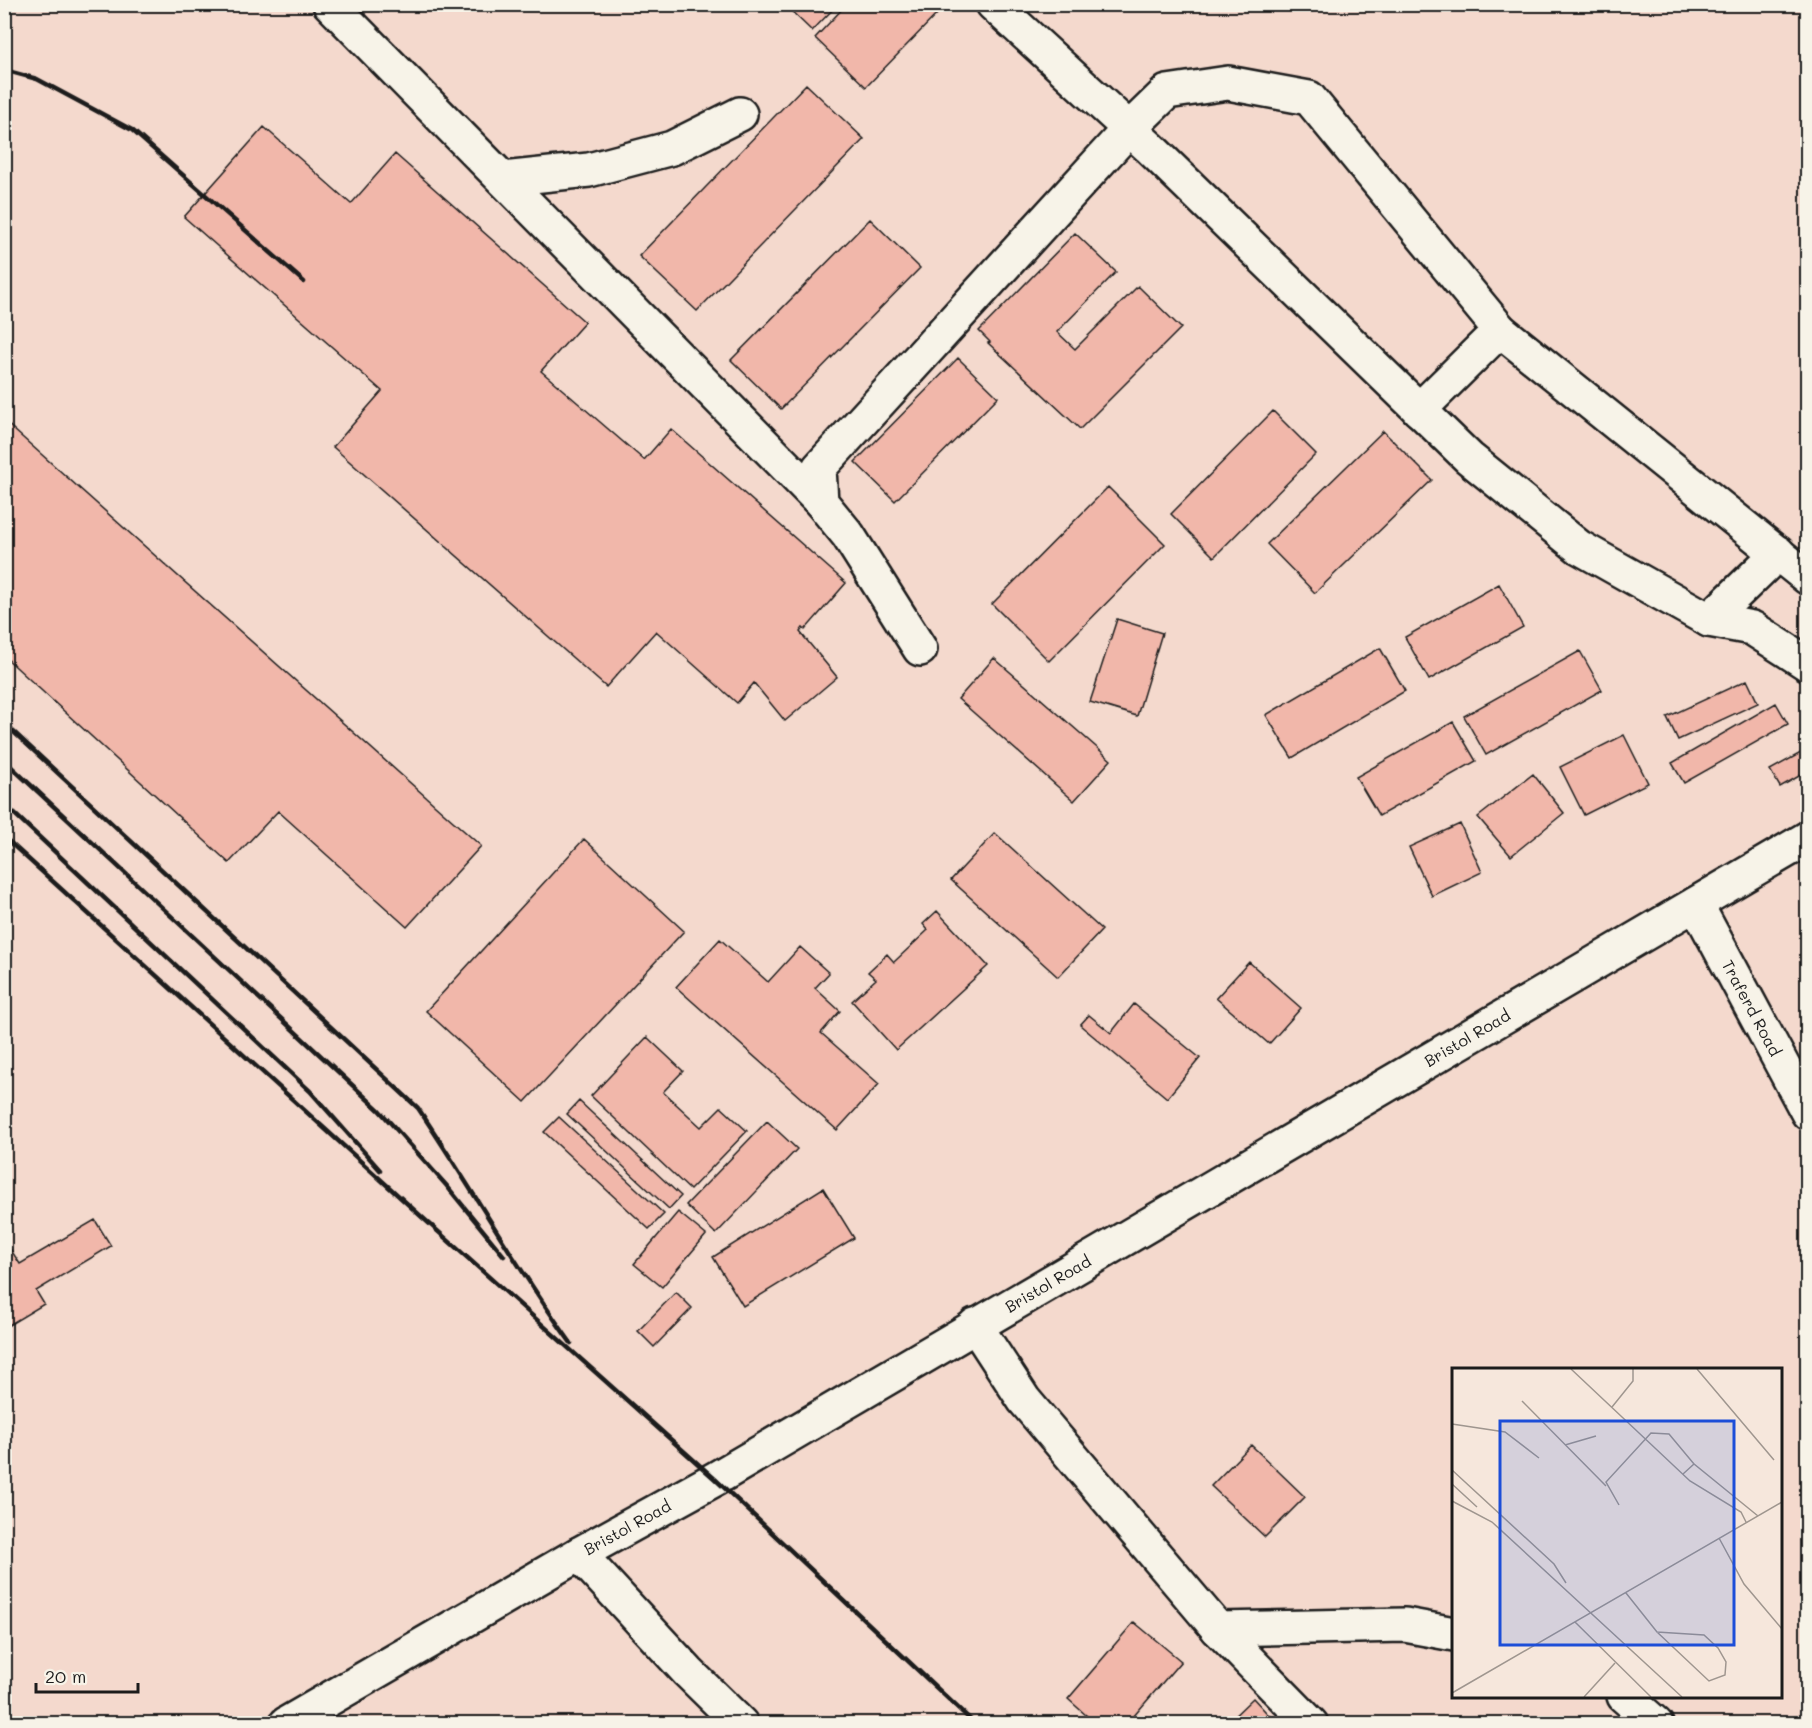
<svg xmlns="http://www.w3.org/2000/svg" width="1812" height="1728" font-family="Mali,sans-serif">
<style>
.built{fill:#f4d9cd;fill-rule:evenodd}
.building{fill:#f1b7aa;stroke:#1c1c1c;stroke-width:1.5}
.lines{fill:none;stroke-linecap:round;stroke-linejoin:round}
.minor-casing{stroke:#1c1c1c;stroke-width:38}
.minor{stroke:#f7f3e8;stroke-width:33}
.rail{stroke:#1c1c1c;stroke-width:4.5}
.labels{text-anchor:middle;stroke-width:5;stroke-linejoin:round;paint-order:stroke}
.street-label{font-size:16px;fill:#1c1c1c;stroke:#f7f3e8}
.inset-road{fill:none;stroke:#9f968f;stroke-width:1.5}
.view{fill:#1d4ed8;fill-opacity:0.15;stroke:#1d4ed8;stroke-width:3}
.inset-edge{fill:none;stroke:#1c1c1c;stroke-width:3}
</style>
<rect width="100%" height="100%" fill="#f6e7dc"/>
<filter id="ink" filterUnits="userSpaceOnUse"><feTurbulence type="fractalNoise" baseFrequency=".0167" numOctaves="2"/><feDisplacementMap in="SourceGraphic" scale="12" xChannelSelector="R" yChannelSelector="G"/><feConvolveMatrix kernelMatrix="1 2 1 2 8 2 1 2 1" color-interpolation-filters="sRGB"/></filter>
<g filter="url(#ink)">
<path class="built" d="M 5,5 L 1807,5 L 1807,1723 L 5,1724 ZM 1454,1370 L 1780,1370 L 1780,1696 L 1454,1696 Z"/>
<path class="building" d="M 784,4 L 838,4 L 812,31 Z
M 847,4 L 933,4 L 940,11 L 866,87 L 815,38 Z
M 806,84 L 864,139 L 697,311 L 639,256 Z
M 264,127 L 351,204 L 395,154 L 585,322 L 541,371 L 644,460 L 671,429 L 846,583 L 805,630 L 803,628 L 800,632 L 837,677 L 785,721 L 754,683 L 737,703 L 656,631 L 606,687 L 333,447 L 382,391 L 184,217 Z
M 870,219 L 920,268 L 781,409 L 731,360 Z
M 1075,233 L 1116,272 L 1057,332 L 1075,349 L 1138,286 L 1181,328 L 1080,429 L 988,343 L 990,342 L 979,331 Z
M 958,358 L 998,397 L 895,501 L 855,462 Z
M 1273,411 L 1316,454 L 1214,557 L 1171,514 Z
M 4,421 L 481,846 L 407,927 L 278,811 L 229,863 L 4,656 Z
M 1383,431 L 1432,480 L 1315,593 L 1267,544 Z
M 1108,487 L 1165,544 L 1049,661 L 992,604 Z
M 1499,584 L 1523,627 L 1429,680 L 1405,637 Z
M 1117,619 L 1162,633 L 1137,716 L 1090,702 Z
M 1380,648 L 1405,691 L 1292,758 L 1266,715 Z
M 1580,651 L 1602,690 L 1486,755 L 1464,716 Z
M 994,658 L 1111,760 L 1074,801 L 958,699 Z
M 1747,680 L 1758,703 L 1678,740 L 1667,717 Z
M 1776,703 L 1788,724 L 1684,783 L 1672,763 Z
M 1453,722 L 1476,761 L 1379,816 L 1356,777 Z
M 1624,735 L 1648,783 L 1584,815 L 1560,767 Z
M 1808,749 L 1808,771 L 1780,787 L 1770,770 Z
M 1533,774 L 1564,813 L 1511,856 L 1478,817 Z
M 1460,824 L 1482,872 L 1432,896 L 1409,847 Z
M 995,833 L 1102,930 L 1058,977 L 951,880 Z
M 584,839 L 684,931 L 525,1102 L 426,1011 Z
M 937,911 L 988,966 L 896,1050 L 852,1001 L 876,979 L 868,972 L 887,954 L 894,962 L 928,930 L 923,924 Z
M 720,939 L 768,982 L 800,947 L 829,973 L 815,988 L 840,1011 L 821,1033 L 879,1084 L 837,1130 L 676,987 Z
M 1249,962 L 1301,1008 L 1269,1044 L 1216,998 Z
M 1134,1004 L 1200,1058 L 1167,1098 L 1080,1025 L 1089,1015 L 1111,1033 Z
M 647,1037 L 683,1071 L 663,1092 L 701,1127 L 721,1107 L 747,1131 L 690,1190 L 591,1096 Z
M 579,1101 L 681,1196 L 669,1209 L 567,1114 Z
M 559,1117 L 664,1214 L 649,1229 L 544,1132 Z
M 767,1121 L 797,1149 L 716,1234 L 686,1205 Z
M 823,1188 L 854,1238 L 743,1306 L 713,1257 Z
M 678,1212 L 706,1235 L 662,1287 L 634,1264 Z
M 95,1220 L 111,1246 L 36,1291 L 44,1304 L 4,1328 L 4,1250 L 9,1247 L 20,1264 Z
M 676,1292 L 692,1308 L 654,1347 L 638,1331 Z
M 1251,1445 L 1305,1497 L 1265,1537 L 1211,1486 Z
M 1134,1622 L 1181,1661 L 1127,1724 L 1096,1724 L 1068,1699 Z
M 1253,1698 L 1277,1724 L 1226,1724 Z"/>
<g class="lines">
<g class="minor-casing">
<g id="minor">
<path d="M 330,4 L 821,502"/>
<path d="M 993,4 L 1149,147 L 1469,458 L 1579,547 L 1709,620 L 1752,628 L 1808,664"/>
<path d="M 503,179 L 589,170 L 672,148 L 740,114"/>
<path d="M 1419,410 L 1500,330 L 1808,578"/>
<path d="M 1709,620 L 1778,553"/>
<path d="M 920,649 L 848,535 L 821,502 L 819,468 L 1129,129 L 1167,92 L 1228,83 L 1309,98 L 1500,330"/>
<path id="s1" d="M 1696,904 L 1808,1113"/>
<path d="M 975,1325 L 1024,1400 L 1218,1629 L 1311,1724"/>
<path d="M 579,1554 L 688,1672 L 741,1724"/>
<path d="M 1218,1629 L 1405,1625 L 1454,1634"/>
<path d="M 1624,1696 L 1656,1724"/>
<path id="s2" d="M 286,1724 L 579,1554 L 715,1479 L 1808,838"/>
</g>
</g>
<use href="#minor" class="minor"/>
<path class="rail" d="M 4,70 L 37,79 L 132,130 L 304,282
M 4,723 L 418,1108 C 470,1185 516,1267 571,1343
M 4,760 L 379,1110 L 446,1185 L 504,1256
M 4,804 L 310,1091 L 380,1170
M 4,837 L 423,1218 L 715,1479 L 975,1724"/>
</g>
</g>
<g class="labels">
<g class="street-label">
<text dy="6" stroke="none"><textPath href="#s1" startOffset="118">Traferd Road</textPath></text>
<text dy="6" stroke="none"><textPath href="#s2" startOffset="1366">Bristol Road</textPath></text>
<text dy="6" stroke="none"><textPath href="#s2" startOffset="880">Bristol Road</textPath></text>
<text dy="6" stroke="none"><textPath href="#s2" startOffset="394">Bristol Road</textPath></text>
</g>
</g>
<g transform="translate(1452 1368)">
<rect width="330" height="330" fill="#f6e7dc"/>
<path class="inset-road" d="M 119,1 L 238,113 L 289,144 L 294,154M 245,1 L 322,92M 70,33 L 154,118M 160,39 L 181,13 L 181,1M 0,56 L 53,64 L 87,90M 113,77 L 144,68M 0,102 L 102,196 L 114,215M 231,106 L 242,96 L 306,148M 0,116 L 25,139M 0,133 L 40,154 L 230,329M 167,137 L 154,114 L 199,65 L 217,66 L 242,96M 267,170 L 292,216 L 330,261M 174,225 L 205,264 L 252,267 L 266,280 L 274,294 L 273,307 L 257,313 L 205,264M 123,254 L 199,329M 0,325 L 330,134M 132,329 L 163,295"/>
<path class="view" d="M 48,53 L 282,53 L 282,277 L 48,277 Z"/>
<rect width="330" height="330" class="inset-edge"/>
</g>
<rect width="1812" height="1728" fill="none" stroke="#f7f3e8" stroke-width="24"/>
<rect x="12" y="12" width="1788" height="1704" fill="none" stroke="#1c1c1c" stroke-width="2" filter="url(#ink)"/>
<path d="M36 1683v9h102v-9" fill="none" stroke="#1c1c1c" stroke-width="3"/>
<text x="45" y="1683" font-size="18" fill="#1c1c1c" stroke="#f7f3e8" stroke-width="4.5" paint-order="stroke">20 m</text>
</svg>
